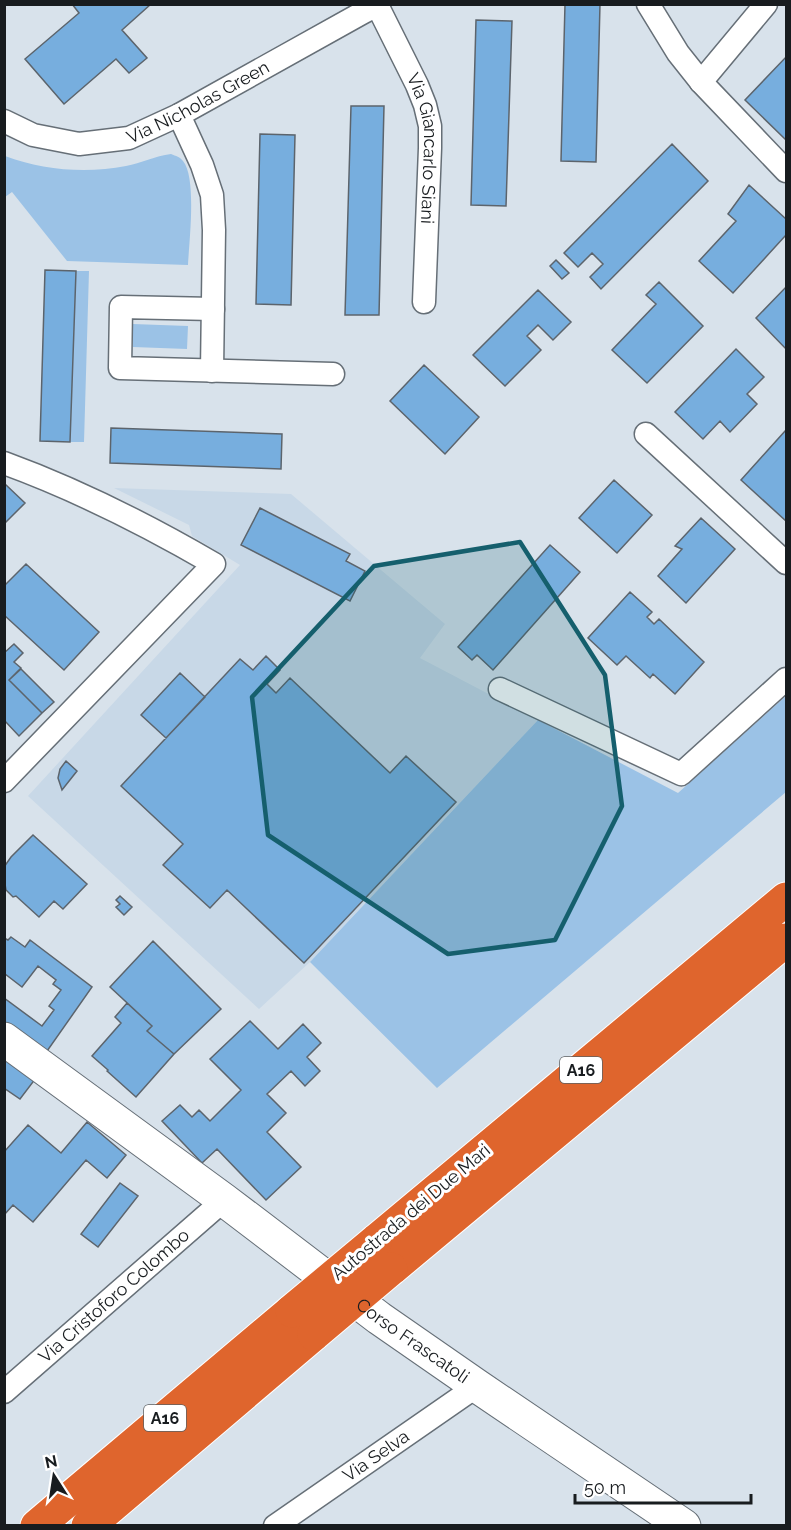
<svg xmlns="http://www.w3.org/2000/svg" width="791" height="1530" font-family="Raleway,sans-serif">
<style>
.built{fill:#c8d8e7}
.green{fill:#9bc2e6}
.building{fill:#77aede;stroke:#5c646c;stroke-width:1.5}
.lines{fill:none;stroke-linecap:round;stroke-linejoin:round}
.street-casing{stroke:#666f77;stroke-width:25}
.secondary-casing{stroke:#666f77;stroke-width:35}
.highway-casing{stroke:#fff;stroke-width:35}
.street{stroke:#fff;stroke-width:22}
.secondary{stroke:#fff;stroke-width:33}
.highway{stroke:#df652d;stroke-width:33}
.highway-bridge-casing{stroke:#fff;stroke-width:35;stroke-linecap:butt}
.highway-bridge{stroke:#df652d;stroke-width:33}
.marked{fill:#155f6d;fill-opacity:0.2;stroke:#155f6d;stroke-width:4.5;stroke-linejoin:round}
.labels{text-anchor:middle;stroke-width:6;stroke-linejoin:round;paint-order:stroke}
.shield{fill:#fff;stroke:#5d6062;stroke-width:1.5}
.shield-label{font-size:16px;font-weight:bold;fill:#181c1f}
.street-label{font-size:18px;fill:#181c1f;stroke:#fff}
</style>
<rect width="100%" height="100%" fill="#d8e2eb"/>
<path class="built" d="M 114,488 L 291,494 L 445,624 L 420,658 L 538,720 L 310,962 L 259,1009 L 28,796 L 240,565 L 192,536 L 189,525 Z"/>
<path class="green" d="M 171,154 C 176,156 180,157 183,161 C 197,178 189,242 188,265 L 67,261 L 12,192 L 5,197 L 5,156 C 42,170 86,174 126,166 C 141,163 155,156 171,154 Z
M 76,271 L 89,271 L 84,442 L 70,442 Z
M 133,324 L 188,326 L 187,349 L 133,347 Z
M 786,696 L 786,792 L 437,1088 L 310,962 L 538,720 L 678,793 Z"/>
<path class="building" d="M 72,4 L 151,4 L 122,30 L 147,58 L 129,73 L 116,59 L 64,104 L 25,59 L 79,13 Z
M 565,4 L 600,4 L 596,162 L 561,161 Z
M 476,20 L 512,21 L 506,206 L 471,205 Z
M 786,57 L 786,140 L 745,100 Z
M 351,106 L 384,106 L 379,315 L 345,315 Z
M 260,134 L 295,135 L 291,305 L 256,304 Z
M 672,144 L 708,181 L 601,289 L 590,277 L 603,264 L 592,253 L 578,267 L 564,253 Z
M 749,185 L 786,219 L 786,235 L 733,293 L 699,261 L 736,221 L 728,214 Z
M 556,260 L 569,273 L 562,279 L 550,266 Z
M 45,270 L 76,271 L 70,442 L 40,441 Z
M 659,282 L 703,326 L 647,383 L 612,350 L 656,304 L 646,295 Z
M 786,287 L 786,349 L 756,318 Z
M 538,290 L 571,322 L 553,340 L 538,325 L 527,336 L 541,350 L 505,386 L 473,355 Z
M 736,349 L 764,377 L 747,394 L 757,404 L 730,432 L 720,421 L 703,439 L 675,412 Z
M 424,365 L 479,417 L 445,454 L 390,401 Z
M 111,428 L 282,434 L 281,469 L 110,463 Z
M 786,430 L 786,521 L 741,480 Z
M 614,480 L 652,515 L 617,553 L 579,518 Z
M 5,484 L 25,503 L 4,524 L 4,484 Z
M 260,508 L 350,554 L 346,561 L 365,571 L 350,601 L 241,545 Z
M 701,518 L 735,549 L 686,603 L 658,576 L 682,549 L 675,546 Z
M 550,545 L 580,572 L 493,670 L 477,655 L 472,660 L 458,647 Z
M 26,564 L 99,632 L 64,670 L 4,615 L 4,586 Z
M 630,592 L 652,612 L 647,617 L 654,624 L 659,619 L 704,662 L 675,694 L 653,674 L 650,678 L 626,656 L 617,665 L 588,638 Z
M 14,644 L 23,653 L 14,662 L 21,668 L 9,680 L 42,713 L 19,736 L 4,720 L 4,653 Z
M 266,656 L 280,670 L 267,684 L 276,693 L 290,678 L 390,773 L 406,756 L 456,802 L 304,963 L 227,890 L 210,908 L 163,865 L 183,844 L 121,786 L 240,659 L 253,670 Z
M 21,669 L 54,702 L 42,713 L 9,680 Z
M 180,673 L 205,697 L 166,738 L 141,715 Z
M 66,761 L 77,771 L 62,790 L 58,778 L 60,769 Z
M 33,835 L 87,884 L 63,909 L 54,901 L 39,917 L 16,896 L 13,897 L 6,890 L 4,878 L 4,867 L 11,857 Z
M 120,896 L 132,907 L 124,915 L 116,907 L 120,904 L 116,900 Z
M 11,937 L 25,947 L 30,940 L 92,987 L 45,1054 L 4,1025 L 4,998 L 42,1026 L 54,1010 L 49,1006 L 61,990 L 53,984 L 56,980 L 38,966 L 22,987 L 5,974 L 4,975 L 4,938 L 8,940 Z
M 153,941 L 221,1009 L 174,1054 L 147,1031 L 152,1026 L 110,987 Z
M 127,1003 L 152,1026 L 147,1031 L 174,1054 L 136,1097 L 107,1071 L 108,1070 L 92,1056 L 121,1023 L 115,1017 Z
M 250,1021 L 278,1049 L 303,1024 L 321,1043 L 307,1057 L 320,1071 L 305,1086 L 291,1071 L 267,1094 L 286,1113 L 267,1132 L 301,1167 L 266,1200 L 217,1149 L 202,1163 L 162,1121 L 180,1105 L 192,1117 L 199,1110 L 210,1121 L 241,1090 L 210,1059 Z
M 4,1054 L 36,1078 L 20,1099 L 4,1088 Z
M 87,1122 L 126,1155 L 107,1178 L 86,1160 L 33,1222 L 13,1205 L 4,1215 L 4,1152 L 28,1125 L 61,1153 Z
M 120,1183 L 138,1196 L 98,1247 L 81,1234 Z"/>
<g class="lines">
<g class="street-casing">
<g id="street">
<path d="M 648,4 L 678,53 L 701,82 L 786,171"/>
<path id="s1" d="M 377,5 L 417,85 L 425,105 L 430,126 L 430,148 L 424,302"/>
<path d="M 701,82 L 766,4"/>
<path d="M 179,115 L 202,165 L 212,195 L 214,230 L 212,371"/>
<path id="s2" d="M 4,121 L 33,135 L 79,144 L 129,138 L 179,115 L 362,13 L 379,4"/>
<path d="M 213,309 L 121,307 L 120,368 L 333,374"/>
<path d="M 646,434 L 786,563"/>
<path d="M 4,463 C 78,490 147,525 214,564 L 4,781"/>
<path d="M 500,689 L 681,774 L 786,679"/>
<path id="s3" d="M 4,1392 L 224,1200"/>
<path id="s4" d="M 275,1526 L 477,1386"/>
</g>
</g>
<g class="secondary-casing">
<g id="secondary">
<path id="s5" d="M 4,1039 L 224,1200 L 379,1318 L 477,1386 L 684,1526"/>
</g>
</g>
<g class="highway-casing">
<path id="highway" d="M 376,1241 L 786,899
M 391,1269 L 786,940
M 37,1526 L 292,1311
M 88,1526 L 314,1334"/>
</g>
<use href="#street" class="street"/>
<use href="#secondary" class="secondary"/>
<use href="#highway" class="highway"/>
<g class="highway-bridge-casing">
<path id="highway-bridge" d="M 292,1311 L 376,1241
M 314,1334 L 391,1269"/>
</g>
<use href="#highway-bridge" class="highway-bridge"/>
</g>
<path class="marked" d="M 520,542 L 605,675 L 622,806 L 555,940 L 448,954 L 268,835 L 252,697 L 374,566 Z"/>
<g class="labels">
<g class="shield">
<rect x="560" y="1057" width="42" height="26" rx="4.5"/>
<rect x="144" y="1405" width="42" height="26" rx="4.5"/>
</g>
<g class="shield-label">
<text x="581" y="1076">A16</text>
<text x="165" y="1424">A16</text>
</g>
<g class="street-label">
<text dy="6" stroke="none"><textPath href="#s2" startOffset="207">Via Nicholas Green</textPath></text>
<text dy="6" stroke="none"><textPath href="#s1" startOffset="154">Via Giancarlo Siani</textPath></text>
<text transform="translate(411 1212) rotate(-40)" y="6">Autostrada dei Due Mari</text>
<text dy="6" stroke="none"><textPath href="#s3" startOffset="146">Via Cristoforo Colombo</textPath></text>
<text dy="6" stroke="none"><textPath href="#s5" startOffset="508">Corso Frascatoli</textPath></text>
<text dy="6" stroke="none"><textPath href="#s4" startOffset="123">Via Selva</textPath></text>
</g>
</g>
<rect width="791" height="1530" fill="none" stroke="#181c1f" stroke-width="12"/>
<g transform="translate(54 1476) rotate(348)" stroke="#ffffff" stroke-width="4.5" paint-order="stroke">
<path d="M0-4.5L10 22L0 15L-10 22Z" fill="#181c1f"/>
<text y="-9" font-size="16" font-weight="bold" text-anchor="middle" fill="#181c1f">N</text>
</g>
<path d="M575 1494v9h176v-9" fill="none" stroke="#181c1f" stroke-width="3"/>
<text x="584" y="1494" font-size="18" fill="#181c1f" stroke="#ffffff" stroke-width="4.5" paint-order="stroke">50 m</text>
</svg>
